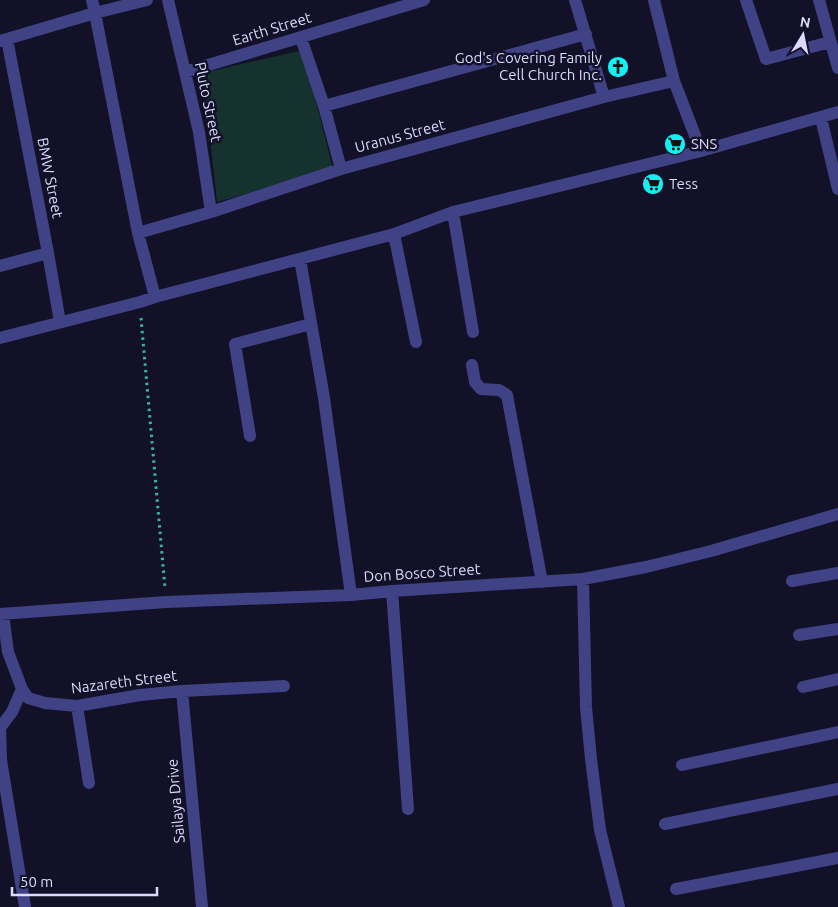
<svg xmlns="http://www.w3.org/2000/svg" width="838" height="907" font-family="Ubuntu,sans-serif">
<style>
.green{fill:#15322e}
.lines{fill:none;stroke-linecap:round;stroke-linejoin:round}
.path{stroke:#36b5a2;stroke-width:3;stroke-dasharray:2.5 4;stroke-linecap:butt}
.minor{stroke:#3f4385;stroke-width:12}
.labels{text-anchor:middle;stroke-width:5;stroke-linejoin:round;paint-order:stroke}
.street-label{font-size:15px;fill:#dbdafd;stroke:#131128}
.poi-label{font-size:15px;fill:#dbdafd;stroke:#131128;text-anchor:start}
</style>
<rect width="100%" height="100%" fill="#131128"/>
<path class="green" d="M 303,50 L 333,169 L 217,202 L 208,119 L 198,74 Z"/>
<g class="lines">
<path class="path" d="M 141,318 L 165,588"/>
<path class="minor" d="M 92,0 L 95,13 L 138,233 L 155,297
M 168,0 L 199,132 L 211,212
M 575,0 L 604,97
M 654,0 L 674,81 L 701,151
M 746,0 L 766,59 L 830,42
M 819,0 L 838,68
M 301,38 L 324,106 L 341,169
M 7,39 L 48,253 L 60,322
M 0,41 L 95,13 L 147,0
M 185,72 L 424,0
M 324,106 L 586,34
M 821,118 L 838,189
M 453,212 L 473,332
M 138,233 L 211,212 L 341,169 L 604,97 L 674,81
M 394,234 L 416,342
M 300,259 L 324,398 L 351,595
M 0,266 L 48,253
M 0,338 L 140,302 L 155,297 L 394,234 L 453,212 L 701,151 L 838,112
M 472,365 L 475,382 L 481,389 L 499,390 L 507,395 L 542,582
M 250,436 L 235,344 L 311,324
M 583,579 L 586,707 L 591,759 L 600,830 L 619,907
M 792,581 L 838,573
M 392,591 L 408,809
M 0,614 L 166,602 L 351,595 L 392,591 L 583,579 L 646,567 L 711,551 L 838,514
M 3,614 L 8,652 L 22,689 L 28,698 L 45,703 L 77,706 L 140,695 L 182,691 L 284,686
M 799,635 L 838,629
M 803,687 L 838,679
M 22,689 L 12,712 L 0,728 L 1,760 L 25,907
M 182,691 L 202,907
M 77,706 L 89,783
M 682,765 L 838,732
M 665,824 L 838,789
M 676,889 L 838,858"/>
</g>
<defs>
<g id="church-disc" transform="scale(1.125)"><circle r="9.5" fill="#10f1f3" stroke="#131128"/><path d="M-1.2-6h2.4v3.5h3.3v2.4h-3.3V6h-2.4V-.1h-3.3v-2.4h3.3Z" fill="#111"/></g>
<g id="supermarket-disc" transform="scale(1.125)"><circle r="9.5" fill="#10f1f3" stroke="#131128"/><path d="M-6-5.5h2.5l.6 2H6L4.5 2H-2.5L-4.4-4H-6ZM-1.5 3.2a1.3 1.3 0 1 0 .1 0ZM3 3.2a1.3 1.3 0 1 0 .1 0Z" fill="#111"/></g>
</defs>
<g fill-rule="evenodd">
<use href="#church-disc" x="618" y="67"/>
<use href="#supermarket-disc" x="675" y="144"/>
<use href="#supermarket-disc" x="653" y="184"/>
</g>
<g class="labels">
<g class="street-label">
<text transform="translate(272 29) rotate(-17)" y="5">Earth Street</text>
<text transform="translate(208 102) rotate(78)" y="5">Pluto Street</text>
<text transform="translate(400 136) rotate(-15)" y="5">Uranus Street</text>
<text transform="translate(50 178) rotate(79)" y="5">BMW Street</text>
<text transform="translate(422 573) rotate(-4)" y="5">Don Bosco Street</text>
<text transform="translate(124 682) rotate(-7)" y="5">Nazareth Street</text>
<text transform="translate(176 801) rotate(-95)" y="5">Sailaya Drive</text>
</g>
<g class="poi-label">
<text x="602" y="63" text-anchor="end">God's Covering Family<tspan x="602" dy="17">Cell Church Inc.</tspan></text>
<text x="691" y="149">SNS</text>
<text x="669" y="189">Tess</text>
</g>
</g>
<g transform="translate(803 35) rotate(10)" stroke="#131128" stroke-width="4" paint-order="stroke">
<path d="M0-4L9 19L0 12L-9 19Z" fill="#dbdafd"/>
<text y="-8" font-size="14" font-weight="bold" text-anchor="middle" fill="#dbdafd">N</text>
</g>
<path d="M12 887v8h145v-8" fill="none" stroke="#dbdafd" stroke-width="2.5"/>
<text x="20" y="887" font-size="15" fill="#dbdafd" stroke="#131128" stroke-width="4" paint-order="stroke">50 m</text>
</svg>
